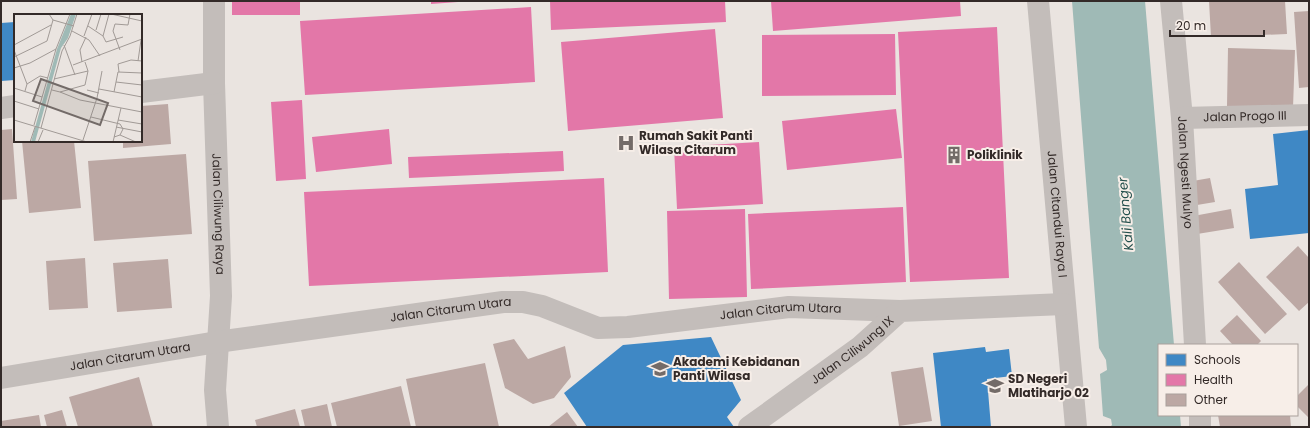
<svg xmlns="http://www.w3.org/2000/svg" width="1310" height="428" font-family="Poppins,sans-serif">
<style>
.water{fill:#9fbab6}
.schools{fill:#3f88c5}
.health{fill:#e377a8}
.building{fill:#bca8a4}
.lines{fill:none;stroke-linecap:round;stroke-linejoin:round}
.minor{stroke:#c3bdba;stroke-width:22}
.labels{text-anchor:middle;stroke-width:4;stroke-linejoin:round;paint-order:stroke}
.street-label{font-size:12px;fill:#332a28;stroke:#f7eee8}
.poi-label{font-size:12px;font-weight:bold;fill:#332a28;stroke:#f7eee8;text-anchor:start}
.water-label{font-size:13px;font-style:italic;fill:#234f4c;stroke:#f7eee8}
.inset-road{fill:none;stroke:#a19a96;stroke-width:1}
.view{fill:#736b68;fill-opacity:0.15;stroke:#736b68;stroke-width:2}
.inset-edge{fill:none;stroke:#332a28;stroke-width:2}
</style>
<rect width="100%" height="100%" fill="#eae4e0"/>
<path class="water" d="M 1072,1 L 1145,1 L 1174,345 L 1159,345 L 1159,415 L 1180,415 L 1181,427 L 1110,427 L 1112,425 L 1111,419 L 1103,416 L 1100,374 L 1107,370 L 1106,360 L 1099,348 Z"/>
<path class="schools" d="M 15,22 L 15,80 L 1,81 L 1,23 Z
M 1309,130 L 1309,233 L 1250,239 L 1245,189 L 1278,185 L 1273,134 Z
M 711,337 L 741,400 L 727,417 L 734,427 L 587,427 L 564,393 L 623,345 Z
M 985,347 L 986,352 L 1009,349 L 1012,376 L 987,379 L 991,427 L 941,427 L 933,353 Z"/>
<path class="health" d="M 232,1 L 300,1 L 300,15 L 232,15 Z
M 431,1 L 458,1 L 458,2 L 431,4 Z
M 550,1 L 725,1 L 726,22 L 551,30 Z
M 771,1 L 960,1 L 961,16 L 773,31 Z
M 531,7 L 535,82 L 305,95 L 300,21 Z
M 997,27 L 1009,278 L 910,282 L 898,32 Z
M 715,29 L 723,118 L 568,131 L 561,42 Z
M 895,34 L 896,95 L 762,96 L 762,35 Z
M 302,100 L 306,179 L 276,181 L 271,102 Z
M 896,109 L 902,158 L 787,170 L 782,121 Z
M 389,129 L 392,164 L 316,172 L 312,137 Z
M 759,142 L 763,204 L 677,209 L 674,147 Z
M 563,151 L 564,171 L 409,178 L 408,157 Z
M 604,178 L 608,272 L 309,286 L 304,192 Z
M 903,207 L 906,282 L 751,289 L 748,214 Z
M 745,209 L 747,297 L 669,299 L 667,211 Z"/>
<path class="building" d="M 1209,1 L 1285,1 L 1287,34 L 1211,37 Z
M 1309,11 L 1309,87 L 1299,88 L 1294,12 Z
M 1228,48 L 1295,50 L 1293,108 L 1227,106 Z
M 168,104 L 171,144 L 123,148 L 123,141 L 141,141 L 141,106 Z
M 12,129 L 17,199 L 1,200 L 1,130 Z
M 22,141 L 74,141 L 81,208 L 29,213 Z
M 186,154 L 192,234 L 94,241 L 88,161 Z
M 1210,178 L 1215,202 L 1191,206 L 1187,182 Z
M 1231,209 L 1234,228 L 1191,235 L 1188,217 Z
M 1298,246 L 1309,258 L 1309,302 L 1299,311 L 1266,277 Z
M 85,258 L 88,308 L 49,310 L 46,261 Z
M 168,259 L 172,308 L 117,312 L 113,263 Z
M 1239,262 L 1287,314 L 1265,334 L 1218,282 Z
M 1237,315 L 1261,341 L 1257,345 L 1233,345 L 1220,331 Z
M 514,339 L 528,359 L 565,346 L 571,377 L 554,398 L 533,404 L 505,388 L 493,344 Z
M 485,363 L 499,427 L 416,427 L 406,379 Z
M 923,367 L 932,421 L 899,426 L 891,372 Z
M 139,377 L 153,427 L 78,427 L 69,397 Z
M 1309,384 L 1309,418 L 1297,406 L 1297,396 Z
M 401,386 L 411,427 L 337,427 L 331,403 Z
M 327,404 L 332,427 L 305,427 L 301,410 Z
M 295,409 L 300,427 L 257,427 L 255,420 Z
M 62,410 L 67,427 L 47,427 L 44,415 Z
M 567,412 L 578,427 L 548,427 Z
M 39,415 L 41,427 L 1,427 L 1,421 Z
M 1218,415 L 1290,415 L 1291,427 L 1220,427 Z"/>
<g class="lines">
<g class="minor">
<path id="s1" d="M 214,1 L 214,83 L 221,296 L 215,390 L 218,427"/>
<path id="s2" d="M 1038,1 L 1076,427"/>
<path id="s3" d="M 1171,1 L 1182,118 L 1195,345"/>
<path d="M 141,92 L 214,83"/>
<path d="M 1,108 L 15,106"/>
<path id="s4" d="M 1182,118 L 1309,115"/>
<path id="s5" d="M 1,378 L 217,342 L 503,302 L 523,302 L 542,306 L 598,328 L 628,327 L 789,307 L 900,311"/>
<path d="M 1200,415 L 1200,427"/>
<path id="s6" d="M 749,427 L 860,347 L 900,311 L 1064,304"/>
</g>
</g>
<defs>
<g id="hospital-bare" transform="scale(1.38)"><path d="M-5-5h3v3.5h4V-5h3V5h-3V1.5h-4V5h-3Z" fill="#736b68" stroke="#f7eee8" stroke-width="2.5" paint-order="stroke"/></g>
<g id="building-bare" transform="scale(1.38)"><path d="M-4-6H4V6H1V3H-1V6H-4ZM-2.5-4.3h1.7v1.8h-1.7ZM.8-4.3h1.7v1.8H.8ZM-2.5-1h1.7V.8h-1.7ZM.8-1h1.7V.8H.8Z" fill="#736b68" stroke="#f7eee8" stroke-width="2.5" paint-order="stroke"/></g>
<g id="university-bare" transform="scale(1.38)"><path d="M0-5L7-2L0 1L-7-2ZM-4 1L0 2.5L4 1V4Q0 6-4 4Z" fill="#736b68" stroke="#f7eee8" stroke-width="2.5" paint-order="stroke"/></g>
<g id="school-bare" transform="scale(1.38)"><path d="M0-5L7-2L0 1L-7-2ZM-4 1L0 2.5L4 1V4Q0 6-4 4Z" fill="#736b68" stroke="#f7eee8" stroke-width="2.5" paint-order="stroke"/></g>
</defs>
<g fill-rule="evenodd">
<use href="#hospital-bare" x="626" y="143"/>
<use href="#building-bare" x="954" y="155"/>
<use href="#university-bare" x="660" y="369"/>
<use href="#school-bare" x="995" y="386"/>
</g>
<g class="labels">
<g class="street-label">
<text dy="4" stroke="none"><textPath href="#s4" startOffset="63">Jalan Progo III</textPath></text>
<text dy="4" stroke="none"><textPath href="#s3" startOffset="172">Jalan Ngesti Mulyo</textPath></text>
<text dy="4" stroke="none"><textPath href="#s1" startOffset="213">Jalan Ciliwung Raya</textPath></text>
<text dy="4" stroke="none"><textPath href="#s2" startOffset="214">Jalan Citandui Raya I</textPath></text>
<text dy="4" stroke="none"><textPath href="#s5" startOffset="455">Jalan Citarum Utara</textPath></text>
<text dy="4" stroke="none"><textPath href="#s5" startOffset="791">Jalan Citarum Utara</textPath></text>
<text dy="4" stroke="none"><textPath href="#s6" startOffset="129">Jalan Ciliwung IX</textPath></text>
<text dy="4" stroke="none"><textPath href="#s5" startOffset="131">Jalan Citarum Utara</textPath></text>
</g>
<g class="poi-label">
<text x="639" y="140">Rumah Sakit Panti<tspan x="639" dy="14">Wilasa Citarum</tspan></text>
<text x="967" y="159">Poliklinik</text>
<text x="673" y="366">Akademi Kebidanan<tspan x="673" dy="14">Panti Wilasa</tspan></text>
<text x="1008" y="383">SD Negeri<tspan x="1008" dy="14">Mlatiharjo 02</tspan></text>
</g>
<g class="water-label">
<text transform="translate(1125 214) rotate(-95)" y="5">Kali Banger</text>
</g>
</g>
<g transform="translate(14 14)">
<rect width="128" height="128" fill="#eae4e0"/>
<path d="M 57,0 L 62,0 L 54,24 L 47,34 L 21,128 L 17,128 L 43,35 Z" fill="#9fbab6"/>
<path class="inset-road" d="M 35,0 L 39,6 L 60,12M 97,0 L 128,7M 74,12 L 89,22 L 92,28 L 109,23M 82,16 L 87,0M 58,17 L 75,26 L 86,42M 70,22 L 78,0M 89,22 L 95,0M 0,31 L 37,11M 50,31 L 61,61M 0,36 L 13,70 L 11,77M 106,36 L 99,17 L 101,10 L 114,11 L 116,0M 0,43 L 33,27 L 39,6M 124,47 L 127,26M 68,48 L 66,36 L 72,23M 59,51 L 128,25M 0,54 L 16,49 L 42,35M 105,58 L 104,50 L 117,46 L 128,47M 40,65 L 74,57M 102,68 L 128,71M 13,70 L 26,62 L 34,64M 0,74 L 28,83M 85,75 L 128,83M 38,76 L 46,78 L 71,71 L 74,57 L 71,48M 73,76 L 85,79M 46,78 L 66,86 L 128,98M 100,78 L 104,58 L 128,59M 0,87 L 25,95M 77,103 L 106,110 L 109,115 L 106,121M 0,106 L 73,128M 104,106 L 128,110M 20,111 L 42,35 L 56,0M 102,113 L 128,118M 27,114 L 48,37 L 56,22 L 63,0M 100,123 L 106,121 L 122,128M 69,126 L 83,84 L 88,57M 16,128 L 21,113M 24,128 L 29,116M 99,128 L 107,94"/>
<path class="view" d="M 27,65 L 94,89 L 86,111 L 19,87 Z"/>
<rect width="128" height="128" class="inset-edge"/>
</g>
<rect width="1310" height="428" fill="none" stroke="#332a28" stroke-width="4"/>
<rect x="1158" y="344" width="140" height="72" fill="#f7eee8" stroke="#a9a09b"/>
<rect x="1166" y="354" width="20" height="12" fill="#3f88c5" stroke="#a9a09b"/>
<text x="1194" y="364" font-size="12" fill="#332a28">Schools</text>
<rect x="1166" y="374" width="20" height="12" fill="#e377a8" stroke="#a9a09b"/>
<text x="1194" y="384" font-size="12" fill="#332a28">Health</text>
<rect x="1166" y="394" width="20" height="12" fill="#bca8a4" stroke="#a9a09b"/>
<text x="1194" y="404" font-size="12" fill="#332a28">Other</text>
<path d="M1170 30v6h94v-6" fill="none" stroke="#332a28" stroke-width="2"/>
<text x="1176" y="30" font-size="12" fill="#332a28" stroke="#f7eee8" stroke-width="3" paint-order="stroke">20 m</text>
</svg>
